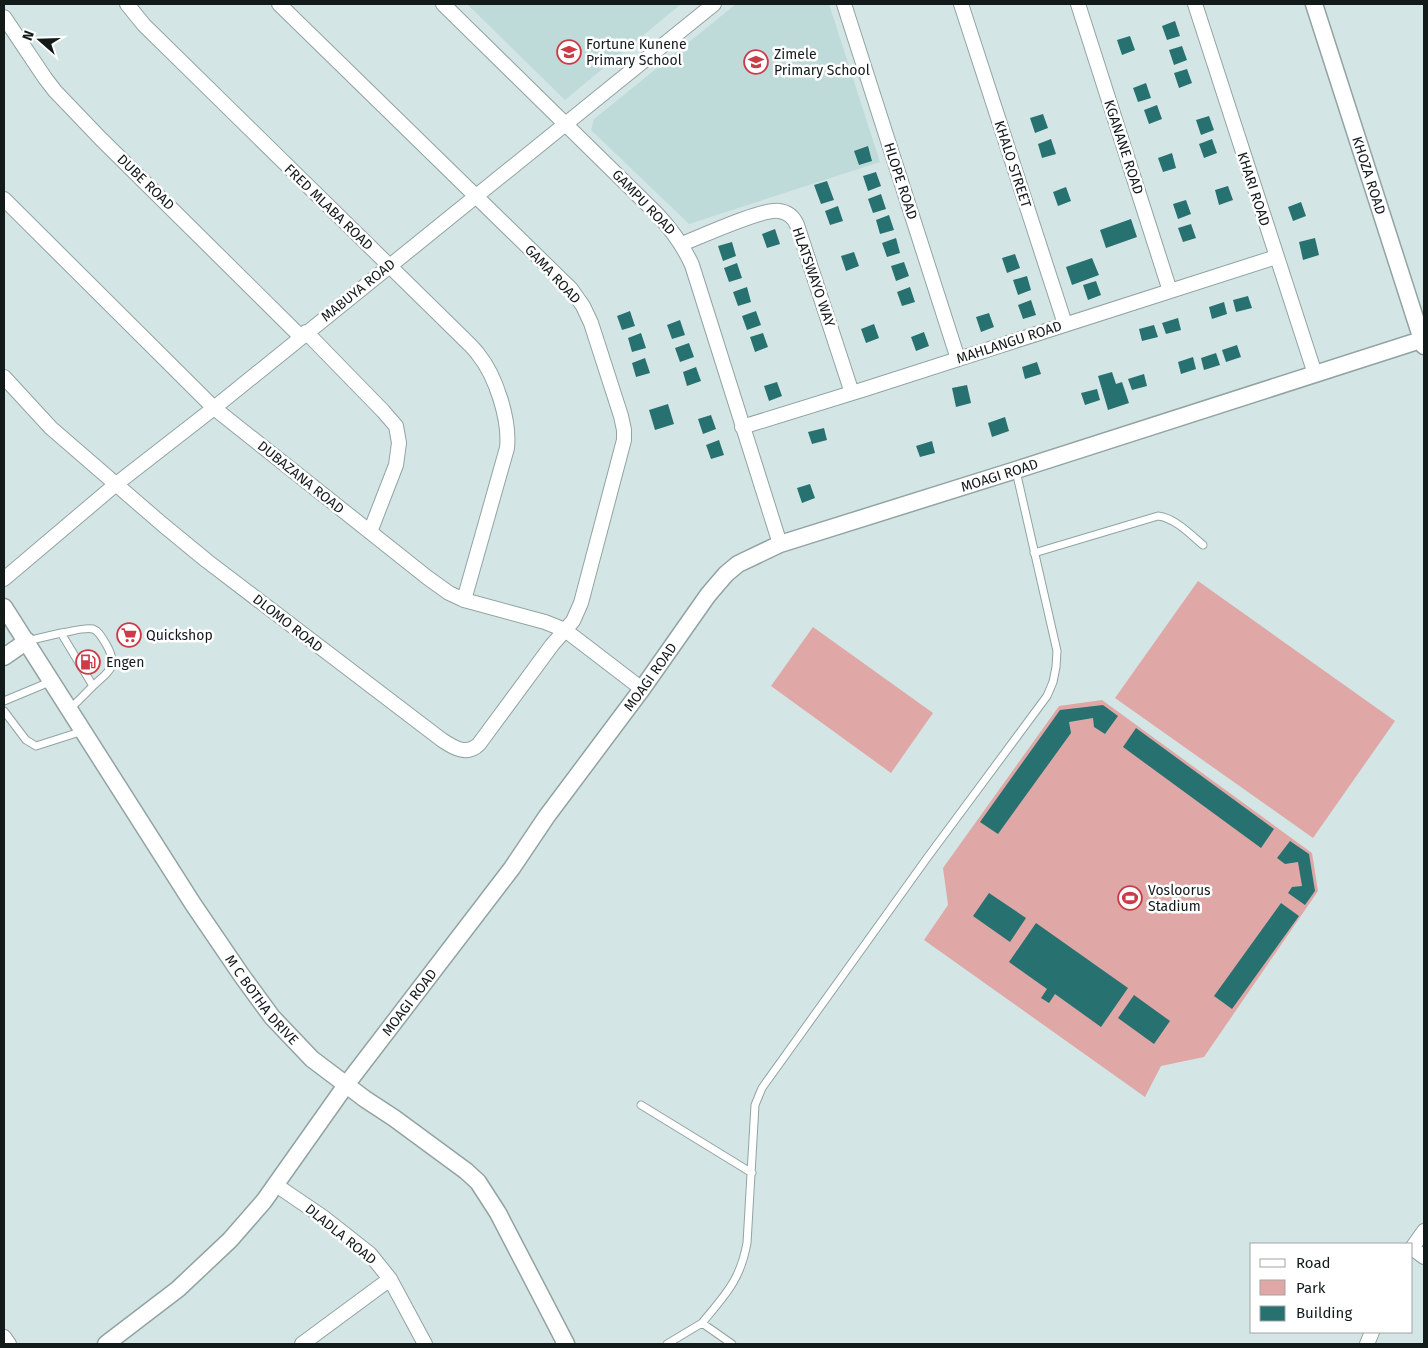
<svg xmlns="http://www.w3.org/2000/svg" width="1428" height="1348" font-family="'Fira Sans',sans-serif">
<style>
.built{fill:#bedbda}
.green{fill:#dfa8a6}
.building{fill:#287171}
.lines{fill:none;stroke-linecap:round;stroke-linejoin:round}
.service-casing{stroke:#91a3a2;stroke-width:9}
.minor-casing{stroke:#91a3a2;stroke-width:16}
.tertiary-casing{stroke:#91a3a2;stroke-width:19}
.service{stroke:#fff;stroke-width:7}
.minor{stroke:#fff;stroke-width:14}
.tertiary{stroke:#fff;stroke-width:16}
.labels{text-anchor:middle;stroke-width:5;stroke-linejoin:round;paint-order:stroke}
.poi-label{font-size:14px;fill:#131a1a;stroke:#fff;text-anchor:start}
.street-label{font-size:14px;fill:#131a1a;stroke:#fff}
</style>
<rect width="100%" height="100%" fill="#d3e6e5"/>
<path class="built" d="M 467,4 L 681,4 L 565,100 Z
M 736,4 L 829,4 L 880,162 L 689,224 L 591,130 L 594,119 Z"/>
<path class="green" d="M 1198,581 L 1395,721 L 1313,838 L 1115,698 Z
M 813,627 L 933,713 L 891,773 L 771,686 Z
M 1102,700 L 1312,853 L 1318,891 L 1204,1057 L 1161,1066 L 1145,1097 L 924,940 L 948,905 L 943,868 L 1059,706 Z"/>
<path class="building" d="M 1175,21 L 1180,36 L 1167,40 L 1162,26 Z
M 1130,36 L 1135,50 L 1122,55 L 1117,40 Z
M 1182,46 L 1187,60 L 1174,65 L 1169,50 Z
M 1187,69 L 1192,83 L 1179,88 L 1174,73 Z
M 1146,83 L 1151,98 L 1138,102 L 1133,88 Z
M 1157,105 L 1162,119 L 1149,124 L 1144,110 Z
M 1043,114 L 1048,128 L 1035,133 L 1030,118 Z
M 1209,116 L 1214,130 L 1201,135 L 1196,120 Z
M 1051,139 L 1056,154 L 1042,158 L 1038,144 Z
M 1212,139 L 1217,153 L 1204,158 L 1199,144 Z
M 868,146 L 872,161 L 859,165 L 854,151 Z
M 1172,153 L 1176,168 L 1163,172 L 1158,158 Z
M 876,172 L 881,186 L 868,191 L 863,176 Z
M 827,181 L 834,200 L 821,204 L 814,185 Z
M 1228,186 L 1233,200 L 1219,205 L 1215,190 Z
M 1066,187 L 1071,201 L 1058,206 L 1053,192 Z
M 881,194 L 886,209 L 873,213 L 868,199 Z
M 1186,200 L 1191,214 L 1178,219 L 1173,204 Z
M 1301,202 L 1306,216 L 1293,221 L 1288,207 Z
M 838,206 L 843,221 L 830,225 L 825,211 Z
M 889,215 L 894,230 L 880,234 L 876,220 Z
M 1131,219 L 1137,237 L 1106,248 L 1100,230 Z
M 1191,224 L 1196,238 L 1183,242 L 1178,228 Z
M 775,229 L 780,244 L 767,248 L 762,234 Z
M 896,238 L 900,253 L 887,257 L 882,243 Z
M 1315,238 L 1319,255 L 1303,260 L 1299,242 Z
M 732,242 L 736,256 L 723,261 L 718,246 Z
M 854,252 L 859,266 L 846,271 L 841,256 Z
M 1015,254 L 1020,268 L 1007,273 L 1002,258 Z
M 1092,258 L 1099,275 L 1072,285 L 1066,267 Z
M 904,262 L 909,276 L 896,281 L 891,266 Z
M 737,263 L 742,278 L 729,282 L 724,268 Z
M 1027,276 L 1031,290 L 1018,295 L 1013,280 Z
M 1096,281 L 1101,295 L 1088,300 L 1083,285 Z
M 747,287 L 751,302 L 738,306 L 733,292 Z
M 910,287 L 915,302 L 902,306 L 897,292 Z
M 1248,296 L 1252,308 L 1236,312 L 1233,300 Z
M 1031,300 L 1036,315 L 1023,319 L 1018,305 Z
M 1224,302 L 1227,314 L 1212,319 L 1209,307 Z
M 630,311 L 635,326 L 622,330 L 617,316 Z
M 756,311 L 761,325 L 747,330 L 742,316 Z
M 989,313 L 994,327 L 981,332 L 976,317 Z
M 1178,318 L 1181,330 L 1166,334 L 1162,323 Z
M 680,320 L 685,335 L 672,339 L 667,325 Z
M 874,324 L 879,338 L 866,343 L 861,329 Z
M 1154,325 L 1158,337 L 1142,341 L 1139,329 Z
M 924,332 L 929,346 L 916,351 L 911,337 Z
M 641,333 L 646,348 L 632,352 L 628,338 Z
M 763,333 L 768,347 L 755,352 L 750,337 Z
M 689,343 L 694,357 L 680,362 L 675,348 Z
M 1237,345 L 1241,357 L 1226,362 L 1222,350 Z
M 1216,353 L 1220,365 L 1204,370 L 1201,358 Z
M 1193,357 L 1196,369 L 1181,374 L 1178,362 Z
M 645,358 L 650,373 L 636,377 L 632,363 Z
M 1037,362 L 1041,374 L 1025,379 L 1022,367 Z
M 696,367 L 701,381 L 687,386 L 683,372 Z
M 1112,372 L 1116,384 L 1122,382 L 1129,403 L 1108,410 L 1098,376 Z
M 1144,374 L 1147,386 L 1132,390 L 1128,379 Z
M 777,382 L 782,396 L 769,401 L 764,386 Z
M 967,385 L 971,403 L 956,407 L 952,388 Z
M 1097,389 L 1100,400 L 1085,405 L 1081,393 Z
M 668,404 L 674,424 L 655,430 L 649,410 Z
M 711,415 L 716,429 L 703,434 L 698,419 Z
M 1005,417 L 1009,431 L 992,437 L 988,423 Z
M 824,428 L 827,440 L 812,444 L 808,432 Z
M 719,440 L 724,455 L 711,459 L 706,445 Z
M 932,441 L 935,453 L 920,457 L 916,446 Z
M 810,484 L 815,498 L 802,503 L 797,488 Z
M 1103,705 L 1118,716 L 1105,734 L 1094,727 L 1093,718 L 1069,722 L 1071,733 L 998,834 L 980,822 L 1060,710 Z
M 1136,728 L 1274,829 L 1261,848 L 1123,747 Z
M 1290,841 L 1309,854 L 1315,891 L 1305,905 L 1288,893 L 1292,887 L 1302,886 L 1298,862 L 1285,864 L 1277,858 Z
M 989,893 L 1026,918 L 1010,942 L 973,916 Z
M 1281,903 L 1299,916 L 1232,1009 L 1214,996 Z
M 1036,923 L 1128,988 L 1101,1027 L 1055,994 L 1049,1003 L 1041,998 L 1047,989 L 1009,962 Z
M 1134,995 L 1170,1021 L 1154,1044 L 1118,1018 Z"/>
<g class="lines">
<g class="service-casing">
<path id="service" d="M 1034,553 L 1158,516 C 1175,518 1190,534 1203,545
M 61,633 C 70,632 84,627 93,629 C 99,631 102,638 106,644 C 119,667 110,670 93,686
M 27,641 L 61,633 L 93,686 L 70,709
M 4,701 L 52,681
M 4,711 L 26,740 L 36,746 L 83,731
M 641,1105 L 752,1173
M 702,1323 C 725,1295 740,1281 747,1243 L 755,1105 L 762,1088 L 927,858 L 1047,696 L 1053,682 L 1056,667 L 1057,651 L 1016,471
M 667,1344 L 702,1323 L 732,1344"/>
</g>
<g class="minor-casing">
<path id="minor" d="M 127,4 L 144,25 L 462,337 C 468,343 474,348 478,354 C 496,376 510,420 507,448 L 464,600
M 443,4 L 657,214 C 672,230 683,245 692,265 L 780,544
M 844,4 L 958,359
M 961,4 L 1065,324
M 1078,4 L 1170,291
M 1195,4 L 1315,374
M 4,17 L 45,78 L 55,91 L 100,138 L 301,337
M 4,199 L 214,408 L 428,578 L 449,593 L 464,600 L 545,622 L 565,630 L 642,689
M 682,244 C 700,237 763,208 779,211 C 788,212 794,218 797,225 L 852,393
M 306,332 L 383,411 L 396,426 L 399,443 L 396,465 L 370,532
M 4,377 L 51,428 L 162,524 L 207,561 L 442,740 C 454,748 467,756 479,744 L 552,645 L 573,621 L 581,603 L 624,440 L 624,430 L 621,416 L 591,323 L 583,306 L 571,289 L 279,4
M 742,427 L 865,389 L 1276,257
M 4,579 L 115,485 L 214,408 L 714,4
M 276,1185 L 323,1217 L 370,1254 L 390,1279 L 425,1344
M 1412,1248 L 1424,1231
M 1412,1248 L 1424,1257
M 4,1337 L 9,1344
M 302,1344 L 390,1279
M 1367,1344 L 1372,1332"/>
</g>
<g class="tertiary-casing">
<g id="tertiary">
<path id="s1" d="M 1314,4 L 1424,346"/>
<path id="s2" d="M 4,607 L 193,904 L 242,976 L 272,1017 L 312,1059 L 365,1099 L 394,1118 L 466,1171 L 478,1182 L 498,1213 L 566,1344"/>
<path d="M 4,657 L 27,641"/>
<path id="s3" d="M 106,1344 L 178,1289 L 230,1240 L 264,1201 L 346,1085 L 512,868 L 547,816 L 642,689 L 708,595 L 726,574 L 738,564 L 780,544 L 1016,470 L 1424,339"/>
</g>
</g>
<use href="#service" class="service"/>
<use href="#minor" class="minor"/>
<use href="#tertiary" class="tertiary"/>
</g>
<defs>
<g id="school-ring" transform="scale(1.25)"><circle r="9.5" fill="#fff" stroke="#cb3b48" stroke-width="1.5"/><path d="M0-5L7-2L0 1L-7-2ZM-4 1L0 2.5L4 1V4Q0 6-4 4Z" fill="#cb3b48"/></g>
<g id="supermarket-ring" transform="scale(1.25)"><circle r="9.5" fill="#fff" stroke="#cb3b48" stroke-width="1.5"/><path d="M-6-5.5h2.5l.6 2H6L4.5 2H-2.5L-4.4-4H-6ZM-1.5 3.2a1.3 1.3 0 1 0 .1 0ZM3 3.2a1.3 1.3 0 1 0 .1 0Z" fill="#cb3b48"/></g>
<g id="fuel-ring" transform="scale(1.25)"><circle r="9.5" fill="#fff" stroke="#cb3b48" stroke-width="1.5"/><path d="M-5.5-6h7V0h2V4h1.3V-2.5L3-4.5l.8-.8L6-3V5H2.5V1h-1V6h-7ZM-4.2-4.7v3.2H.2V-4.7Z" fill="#cb3b48"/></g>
<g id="stadium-ring" transform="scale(1.25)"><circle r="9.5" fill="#fff" stroke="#cb3b48" stroke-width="1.5"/><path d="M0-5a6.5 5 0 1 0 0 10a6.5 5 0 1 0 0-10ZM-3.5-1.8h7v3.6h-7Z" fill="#cb3b48"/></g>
</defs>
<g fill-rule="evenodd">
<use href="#school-ring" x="569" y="52"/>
<use href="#school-ring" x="756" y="62"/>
<use href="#supermarket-ring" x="129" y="635"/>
<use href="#fuel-ring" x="88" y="662"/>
<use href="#stadium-ring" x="1130" y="898"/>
</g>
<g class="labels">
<g class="poi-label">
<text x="586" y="49">Fortune Kunene<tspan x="586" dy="16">Primary School</tspan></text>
<text x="774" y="59">Zimele<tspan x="774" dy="16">Primary School</tspan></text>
<text x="146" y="640">Quickshop</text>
<text x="106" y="667">Engen</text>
<text x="1148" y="895">Vosloorus<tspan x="1148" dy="16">Stadium</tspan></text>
</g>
<g class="street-label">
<text transform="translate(1124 147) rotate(72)" y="5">KGANANE ROAD</text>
<text transform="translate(1013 164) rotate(72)" y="5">KHALO STREET</text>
<text dy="5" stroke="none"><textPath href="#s1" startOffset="180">KHOZA ROAD</textPath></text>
<text transform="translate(901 181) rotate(72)" y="5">HLOPE ROAD</text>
<text transform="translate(146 182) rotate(44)" y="5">DUBE ROAD</text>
<text transform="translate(1254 189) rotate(72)" y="5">KHARI ROAD</text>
<text transform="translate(644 202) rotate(46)" y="5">GAMPU ROAD</text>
<text transform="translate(329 207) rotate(44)" y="5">FRED MLABA ROAD</text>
<text transform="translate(553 274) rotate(47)" y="5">GAMA ROAD</text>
<text transform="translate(814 277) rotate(71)" y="5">HLATSWAYO WAY</text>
<text transform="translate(358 290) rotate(-39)" y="5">MABUYA ROAD</text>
<text transform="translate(1009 342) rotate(-18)" y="5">MAHLANGU ROAD</text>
<text dy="5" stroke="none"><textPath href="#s3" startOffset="1285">MOAGI ROAD</textPath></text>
<text transform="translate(301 477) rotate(39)" y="5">DUBAZANA ROAD</text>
<text transform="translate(288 623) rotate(38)" y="5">DLOMO ROAD</text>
<text dy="5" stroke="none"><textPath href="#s3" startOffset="865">MOAGI ROAD</textPath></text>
<text dy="5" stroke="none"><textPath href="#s2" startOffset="470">M C BOTHA DRIVE</textPath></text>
<text dy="5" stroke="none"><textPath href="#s3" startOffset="460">MOAGI ROAD</textPath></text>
<text transform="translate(341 1234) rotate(39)" y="5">DLADLA ROAD</text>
</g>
</g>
<rect width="1428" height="1348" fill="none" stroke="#131a1a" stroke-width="10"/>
<rect x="1250" y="1243" width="162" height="90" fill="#ffffff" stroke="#a1a3a3"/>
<rect x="1260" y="1259" width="25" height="8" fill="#ffffff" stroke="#a1a3a3"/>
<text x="1296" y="1268" font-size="15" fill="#131a1a">Road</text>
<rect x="1260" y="1280" width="25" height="15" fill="#dfa8a6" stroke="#a1a3a3"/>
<text x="1296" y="1293" font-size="15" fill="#131a1a">Park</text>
<rect x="1260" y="1306" width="25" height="15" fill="#287171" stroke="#a1a3a3"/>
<text x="1296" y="1318" font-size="15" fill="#131a1a">Building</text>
<g transform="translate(40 40) rotate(290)" stroke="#ffffff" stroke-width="4" paint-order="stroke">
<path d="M0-4L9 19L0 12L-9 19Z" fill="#131a1a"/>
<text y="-8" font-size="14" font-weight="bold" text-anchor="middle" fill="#131a1a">N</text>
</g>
</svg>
